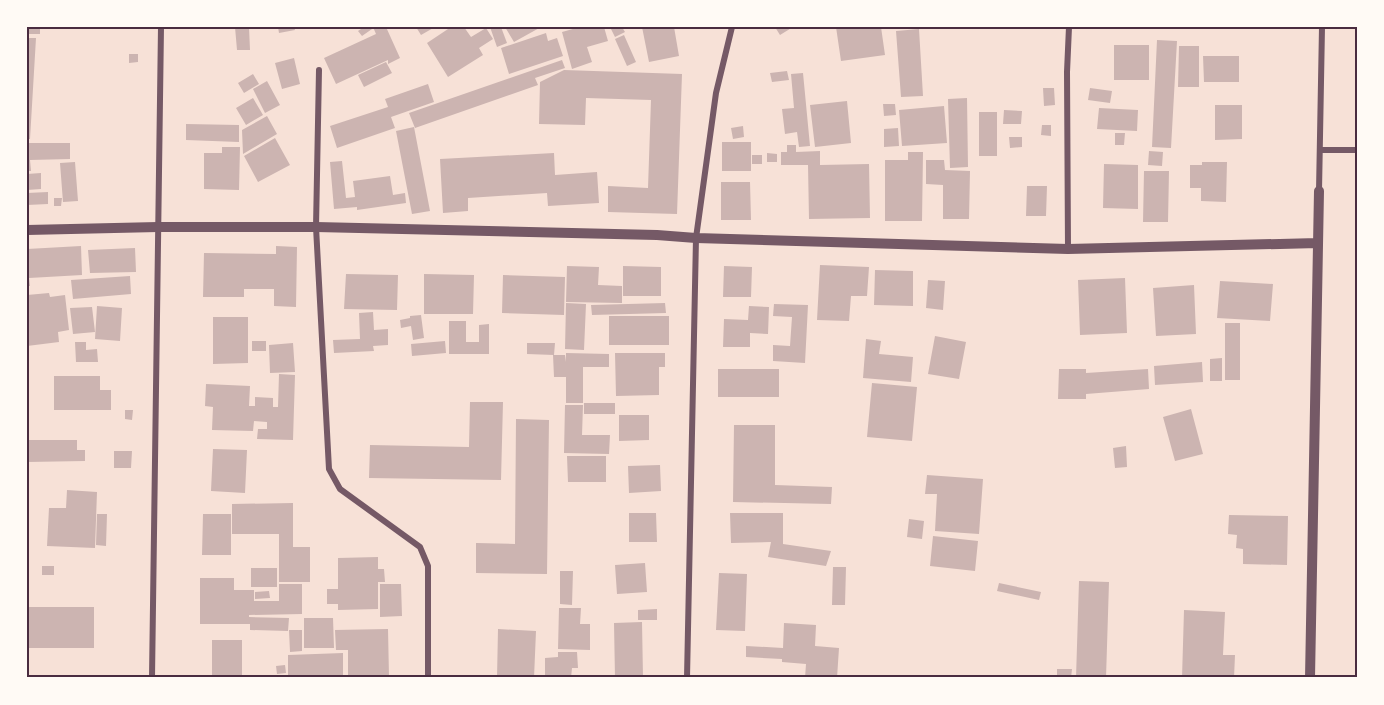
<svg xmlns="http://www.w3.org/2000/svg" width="1384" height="705" font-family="Overpass,sans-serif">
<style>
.building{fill:#ccb4b1}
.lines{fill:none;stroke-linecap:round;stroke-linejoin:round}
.minor{stroke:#755966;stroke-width:6}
.tertiary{stroke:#755966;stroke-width:10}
.neatline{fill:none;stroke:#4a2c40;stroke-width:2}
</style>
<rect width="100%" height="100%" fill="#f7e1d7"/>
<path class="building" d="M 27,27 L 40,27 L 40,34 L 27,34 Z
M 235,27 L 249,27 L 250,50 L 237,50 Z
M 278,27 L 294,27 L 295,30 L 279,33 Z
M 364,27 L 371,27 L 372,29 L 362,36 L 358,31 Z
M 373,27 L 386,27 L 400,58 L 388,64 L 388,60 L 336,84 L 324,58 L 376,34 Z
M 416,27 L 435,27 L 421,35 Z
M 451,27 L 464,27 L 471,37 L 486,28 L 493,39 L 479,48 L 483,55 L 448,77 L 427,43 Z
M 490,27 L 501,27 L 507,43 L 497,47 Z
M 505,27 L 541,27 L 514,42 Z
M 580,27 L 604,27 L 608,41 L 587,47 L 592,62 L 572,69 L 562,32 Z
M 610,27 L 622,27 L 625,32 L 615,37 Z
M 642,27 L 674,27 L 679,56 L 649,62 Z
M 775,27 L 793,27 L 780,35 Z
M 836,27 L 881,27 L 885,55 L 841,61 Z
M 919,29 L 923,96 L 901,97 L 896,31 Z
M 546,33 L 548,41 L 557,38 L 563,56 L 509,74 L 501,48 Z
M 624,35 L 636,62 L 627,66 L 615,39 Z
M 27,38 L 36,38 L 30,139 L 27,139 Z
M 1157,40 L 1177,41 L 1171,148 L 1152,147 Z
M 1114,45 L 1149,45 L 1149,80 L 1114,80 Z
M 1179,46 L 1199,46 L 1199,87 L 1178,87 Z
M 129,54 L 138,54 L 138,62 L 129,63 Z
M 1203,56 L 1239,56 L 1239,82 L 1204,82 Z
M 294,58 L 300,84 L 282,89 L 275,63 Z
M 562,60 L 565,68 L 535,78 L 538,85 L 415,128 L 409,113 Z
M 386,62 L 392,73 L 364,87 L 358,75 Z
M 564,70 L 682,74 L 677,214 L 608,212 L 608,186 L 648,188 L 651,100 L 586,98 L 585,125 L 539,124 L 540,82 Z
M 787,71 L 789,80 L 772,82 L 770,73 Z
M 803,73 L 810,146 L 799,147 L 797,132 L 785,134 L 782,109 L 794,108 L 791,74 Z
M 253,74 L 259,84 L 244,93 L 238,83 Z
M 267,81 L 280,105 L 265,113 L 253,89 Z
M 428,84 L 434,102 L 391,117 L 395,128 L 337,148 L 330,126 L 388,107 L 385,99 Z
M 1043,88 L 1054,88 L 1055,105 L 1044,106 Z
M 1090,88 L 1112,91 L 1110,103 L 1088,100 Z
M 253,98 L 263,115 L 246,125 L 236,108 Z
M 967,98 L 968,167 L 950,168 L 948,99 Z
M 847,101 L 851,143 L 815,147 L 810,105 Z
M 883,104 L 895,104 L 896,115 L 884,116 Z
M 1215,105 L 1242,105 L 1242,139 L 1215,140 Z
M 944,106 L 947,143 L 902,146 L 899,110 Z
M 1099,108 L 1138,110 L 1137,131 L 1097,129 Z
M 1004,110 L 1022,111 L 1021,124 L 1003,124 Z
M 979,112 L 997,112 L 997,156 L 979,156 Z
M 267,116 L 277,134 L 243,154 L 242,130 Z
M 186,124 L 239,125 L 239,142 L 186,140 Z
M 1042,125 L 1051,125 L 1051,136 L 1041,135 Z
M 743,126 L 744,137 L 733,139 L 731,128 Z
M 414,127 L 430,211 L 412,214 L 396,131 Z
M 898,128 L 899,146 L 884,147 L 884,129 Z
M 1115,133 L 1125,133 L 1124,145 L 1115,145 Z
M 1009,137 L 1022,137 L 1022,147 L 1010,148 Z
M 275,138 L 290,165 L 258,182 L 244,156 Z
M 722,142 L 751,142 L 751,171 L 722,171 Z
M 27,143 L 70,143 L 70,159 L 30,160 L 31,171 L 27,171 Z
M 787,145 L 796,145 L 796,152 L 820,151 L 820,165 L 869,164 L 870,218 L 809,219 L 808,165 L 781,165 L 781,152 L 787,152 Z
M 222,147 L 240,147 L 239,190 L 204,189 L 204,153 L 222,153 Z
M 1149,151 L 1163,152 L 1162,166 L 1148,165 Z
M 908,152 L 923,152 L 922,221 L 885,221 L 885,160 L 908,160 Z
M 554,153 L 555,175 L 597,172 L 599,203 L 548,206 L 547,193 L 468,198 L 468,211 L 443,213 L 440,159 Z
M 767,153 L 777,154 L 777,162 L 767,162 Z
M 752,155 L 762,155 L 762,164 L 752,164 Z
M 926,160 L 944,160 L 945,170 L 970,171 L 969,219 L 943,219 L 943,185 L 926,184 Z
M 342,161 L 346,198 L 355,197 L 353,181 L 390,176 L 393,195 L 405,193 L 406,203 L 357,210 L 357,207 L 334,209 L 330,162 Z
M 75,162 L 78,201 L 63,202 L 60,163 Z
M 1202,162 L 1227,162 L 1226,202 L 1201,201 L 1201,188 L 1190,188 L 1190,165 L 1202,165 Z
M 1104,164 L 1138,165 L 1138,209 L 1103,208 Z
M 1144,171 L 1169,171 L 1168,222 L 1143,222 Z
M 41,173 L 41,189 L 27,190 L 27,174 Z
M 721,182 L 750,182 L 751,220 L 721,220 Z
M 1027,186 L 1047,186 L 1046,216 L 1026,216 Z
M 48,192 L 48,204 L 27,205 L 27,193 Z
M 54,198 L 62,198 L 61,206 L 54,206 Z
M 81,246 L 82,275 L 29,278 L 30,286 L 27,286 L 27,249 Z
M 276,246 L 297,247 L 296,307 L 274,306 L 274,289 L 244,289 L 244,297 L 203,297 L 204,253 L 276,254 Z
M 135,248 L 136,272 L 90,273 L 88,250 Z
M 820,265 L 869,267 L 867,296 L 851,296 L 849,321 L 817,320 Z
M 567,266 L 599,267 L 598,285 L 622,286 L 622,303 L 566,302 Z
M 623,266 L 661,267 L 661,296 L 623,296 Z
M 724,266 L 752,267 L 751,297 L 723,297 Z
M 875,270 L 913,271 L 913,306 L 874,305 Z
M 346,274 L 398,275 L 397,310 L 344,309 Z
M 424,274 L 474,275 L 473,314 L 424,314 Z
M 503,275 L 565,277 L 564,315 L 502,313 Z
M 130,276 L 131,294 L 73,299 L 71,280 Z
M 1125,278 L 1127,333 L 1080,335 L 1078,280 Z
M 928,280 L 945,281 L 943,310 L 926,308 Z
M 1220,281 L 1273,284 L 1270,321 L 1217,318 Z
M 1194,285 L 1196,334 L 1156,336 L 1153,288 Z
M 49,293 L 50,297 L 65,295 L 69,330 L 58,332 L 59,342 L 27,346 L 27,295 Z
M 566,303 L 586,304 L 584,350 L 565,349 Z
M 665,303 L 666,313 L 592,315 L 591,305 Z
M 774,304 L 808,305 L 805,363 L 773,361 L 773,345 L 790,346 L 792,317 L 773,316 Z
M 97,306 L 122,308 L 120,341 L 95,339 Z
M 749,306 L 769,307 L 768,334 L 750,333 L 750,347 L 723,347 L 724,319 L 748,320 Z
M 92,307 L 95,332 L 73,334 L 70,308 Z
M 373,312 L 374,330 L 388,329 L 388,345 L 373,346 L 374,351 L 334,353 L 333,340 L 360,339 L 359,313 Z
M 421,315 L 424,338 L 413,340 L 411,326 L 401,328 L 400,320 L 410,318 L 410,316 Z
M 609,316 L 669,316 L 669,345 L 609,345 Z
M 213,317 L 248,317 L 248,363 L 213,364 Z
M 449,321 L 466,321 L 466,342 L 479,342 L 479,325 L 489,324 L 489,354 L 449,354 Z
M 1225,323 L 1240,323 L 1240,380 L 1225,380 Z
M 935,336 L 966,342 L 959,379 L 928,374 Z
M 866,339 L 881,341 L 879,354 L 913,357 L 911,382 L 863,378 Z
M 252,341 L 266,341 L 266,351 L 252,351 Z
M 445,341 L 446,353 L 412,356 L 411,344 Z
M 75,342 L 86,342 L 86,350 L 97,349 L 98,362 L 76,362 Z
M 293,343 L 295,372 L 270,373 L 269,345 Z
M 527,343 L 555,343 L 554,355 L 527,354 Z
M 566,353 L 609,354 L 609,367 L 583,367 L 583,403 L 566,403 L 566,377 L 554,377 L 553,355 L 565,355 L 566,362 Z
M 615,353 L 665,353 L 665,367 L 659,367 L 659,395 L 616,396 Z
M 1222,358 L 1222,381 L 1210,381 L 1210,359 Z
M 1202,362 L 1203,382 L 1155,385 L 1154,366 Z
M 718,369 L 779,369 L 779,397 L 718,397 Z
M 1059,369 L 1086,369 L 1086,373 L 1148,369 L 1149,389 L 1086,394 L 1086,399 L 1058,399 Z
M 279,374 L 295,375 L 293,440 L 257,439 L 258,429 L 267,429 L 267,422 L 254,421 L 253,431 L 212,430 L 213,407 L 205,406 L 206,384 L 250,386 L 249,406 L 255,406 L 255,397 L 273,398 L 273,407 L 278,407 Z
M 54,376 L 100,376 L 100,390 L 111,390 L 111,410 L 54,410 Z
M 872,383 L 917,387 L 912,441 L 867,437 Z
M 470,402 L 503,402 L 501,480 L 369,478 L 370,445 L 469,447 Z
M 584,403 L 615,403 L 615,414 L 584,414 Z
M 565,405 L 583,405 L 582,435 L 610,435 L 609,454 L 564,453 Z
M 1191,409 L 1203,454 L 1175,461 L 1163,417 Z
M 125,410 L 133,410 L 132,420 L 125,419 Z
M 619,415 L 649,415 L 649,440 L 619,441 Z
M 516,419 L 549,420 L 547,574 L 476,573 L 476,543 L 515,544 Z
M 734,425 L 775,425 L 775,485 L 832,487 L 831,504 L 733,502 Z
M 27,440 L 77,440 L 77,450 L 85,450 L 85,461 L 27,462 Z
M 1126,446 L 1127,467 L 1115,468 L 1113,448 Z
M 213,449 L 247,450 L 245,493 L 211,491 Z
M 114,451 L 132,451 L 131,468 L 114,468 Z
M 567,456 L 606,456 L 606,482 L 568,482 Z
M 660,465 L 661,491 L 629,493 L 628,466 Z
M 927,475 L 983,479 L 979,534 L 935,531 L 937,494 L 925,494 Z
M 67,490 L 97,492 L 95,548 L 47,546 L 49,508 L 66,508 Z
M 293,503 L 293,547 L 310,547 L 310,582 L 279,582 L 279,534 L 232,534 L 232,504 Z
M 629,513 L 656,513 L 657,542 L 629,542 Z
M 730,513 L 783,513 L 783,544 L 831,551 L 826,566 L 768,557 L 771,542 L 731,543 Z
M 97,514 L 107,514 L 106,546 L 96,545 Z
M 203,514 L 231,514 L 231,555 L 202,555 Z
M 1229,515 L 1288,516 L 1287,565 L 1243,564 L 1243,549 L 1236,548 L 1237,535 L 1228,534 Z
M 909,519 L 924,521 L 922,539 L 907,537 Z
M 933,536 L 978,541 L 975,571 L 930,566 Z
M 378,557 L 378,569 L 384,569 L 385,582 L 378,582 L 378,609 L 338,610 L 338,604 L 327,604 L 327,589 L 338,589 L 338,558 Z
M 645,563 L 647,592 L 617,594 L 615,565 Z
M 42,566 L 54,566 L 54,575 L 42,575 Z
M 833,567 L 846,567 L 845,605 L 832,605 Z
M 251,568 L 277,568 L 277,587 L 251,587 Z
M 560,571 L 573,571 L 572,605 L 560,604 Z
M 719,573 L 747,574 L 745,631 L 716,630 Z
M 200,578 L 234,578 L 234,590 L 254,590 L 254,601 L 279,601 L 279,584 L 302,584 L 302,614 L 249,615 L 249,617 L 289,618 L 288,631 L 250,630 L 250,624 L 200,624 Z
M 1079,581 L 1109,582 L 1106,678 L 1076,678 Z
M 999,583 L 1041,592 L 1039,600 L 997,591 Z
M 380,584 L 401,584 L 402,616 L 380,617 Z
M 269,591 L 270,598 L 255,599 L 255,592 Z
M 27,607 L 94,607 L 94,648 L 27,648 Z
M 559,608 L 581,608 L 580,624 L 590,624 L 590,650 L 558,649 Z
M 657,609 L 657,620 L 638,620 L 638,610 Z
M 1184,610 L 1225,612 L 1223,655 L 1235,655 L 1234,678 L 1182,678 Z
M 304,618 L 333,618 L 334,648 L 304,648 Z
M 642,622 L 643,678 L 615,678 L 614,623 Z
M 784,623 L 816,625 L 815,646 L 839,648 L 837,678 L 805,678 L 806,664 L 782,662 L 782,659 L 746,657 L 746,646 L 783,648 Z
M 388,629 L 389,677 L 348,678 L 348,650 L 336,650 L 335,630 Z
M 498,629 L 536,631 L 534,678 L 497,678 Z
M 289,630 L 302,630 L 302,651 L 290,652 Z
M 212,640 L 242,640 L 242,678 L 212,678 Z
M 558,652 L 577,652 L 578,668 L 572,668 L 571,678 L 545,678 L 545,658 L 558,657 Z
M 343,653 L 343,678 L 288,678 L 288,655 Z
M 285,665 L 286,673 L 277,674 L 276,666 Z
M 1057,669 L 1072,669 L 1071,678 L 1057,678 Z"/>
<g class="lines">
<path class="minor" d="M 319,70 L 316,227 L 329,469 L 340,489 L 420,547 L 428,566 L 428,678
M 1320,150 L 1357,150
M 1319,191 L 1322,27
M 1068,249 L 1067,72 L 1069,27
M 152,678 L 161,27
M 687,678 L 696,238 L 716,93 L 732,27"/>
<path class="tertiary" d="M 27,230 L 158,227 L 316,227 L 657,235 L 696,238 L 1068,249 L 1318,243
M 1310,678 L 1319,191"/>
</g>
<rect width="1384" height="705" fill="none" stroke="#fffaf5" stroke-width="57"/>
<rect x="28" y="28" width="1328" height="648" class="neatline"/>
</svg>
